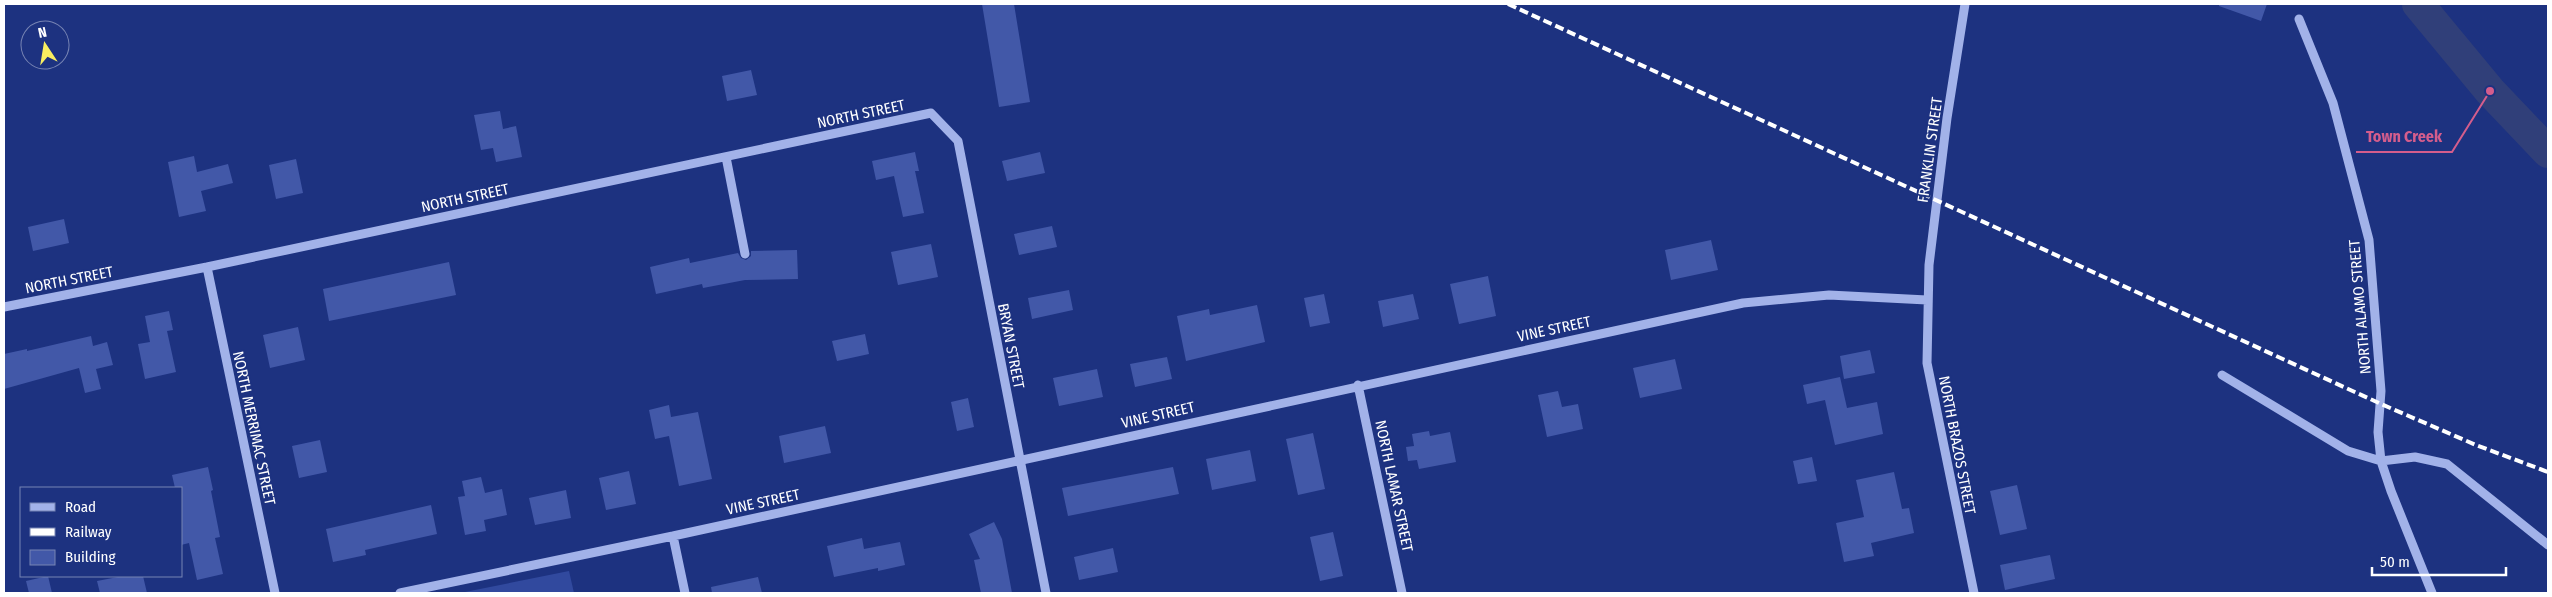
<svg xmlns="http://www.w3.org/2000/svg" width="2552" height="597" font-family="'Fira Sans Condensed',sans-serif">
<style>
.green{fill:#31499e}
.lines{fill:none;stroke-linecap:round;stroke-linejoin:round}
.river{stroke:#303f79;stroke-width:32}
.building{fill:#4258a8}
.minor{stroke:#a2b2e9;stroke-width:9}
.rail{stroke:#fff;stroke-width:4;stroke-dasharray:9 4;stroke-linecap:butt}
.labels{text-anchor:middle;stroke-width:4;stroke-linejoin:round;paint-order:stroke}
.street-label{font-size:15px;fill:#fff;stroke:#1d3280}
.leader{fill:none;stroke:#d45d8c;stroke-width:2}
.callout-dot{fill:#d45d8c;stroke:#1d3280;stroke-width:2}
.callout-label{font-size:16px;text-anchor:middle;font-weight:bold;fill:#d45d8c;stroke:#1d3280;stroke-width:4;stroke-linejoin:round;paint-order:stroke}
</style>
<rect width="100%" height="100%" fill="#1d3280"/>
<path class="green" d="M 569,571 L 574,593 L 460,593 Z"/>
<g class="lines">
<path class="river" d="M 2418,4 L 2490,91 L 2548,152"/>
</g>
<path class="building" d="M 982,4 L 1014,4 L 1030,102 L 999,107 Z
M 2219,4 L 2267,4 L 2261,21 L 2219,6 Z
M 751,70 L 757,95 L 727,101 L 722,76 Z
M 500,111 L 503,129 L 516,126 L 522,157 L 496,162 L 493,148 L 481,150 L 474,115 Z
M 915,152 L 919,171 L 915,171 L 924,213 L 903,217 L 894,176 L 876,180 L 872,161 Z
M 1040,152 L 1045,173 L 1007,181 L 1002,161 Z
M 194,156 L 197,172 L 228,164 L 233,183 L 201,191 L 206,211 L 179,217 L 168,162 Z
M 296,159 L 303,193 L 276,199 L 269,165 Z
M 64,219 L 69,243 L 33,251 L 28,227 Z
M 1052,226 L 1057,247 L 1019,255 L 1014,234 Z
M 1711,240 L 1718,270 L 1671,280 L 1665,250 Z
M 931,244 L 938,277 L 898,285 L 891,252 Z
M 797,250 L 798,279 L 745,280 L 703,288 L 702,284 L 656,294 L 650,267 L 689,258 L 690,263 L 738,253 L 741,258 L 746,260 L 751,256 L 751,251 Z
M 449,262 L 456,295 L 329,321 L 323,289 Z
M 1488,276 L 1496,316 L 1459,324 L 1450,284 Z
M 1069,290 L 1073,310 L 1032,319 L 1028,298 Z
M 1324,294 L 1330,323 L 1310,327 L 1304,298 Z
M 1413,294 L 1419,319 L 1383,327 L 1378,301 Z
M 1257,305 L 1265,342 L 1186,361 L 1177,316 L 1209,309 L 1210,315 Z
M 169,311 L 173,330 L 167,331 L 176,372 L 145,379 L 138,344 L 150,342 L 145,316 Z
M 298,327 L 305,360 L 270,368 L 263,335 Z
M 865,334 L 869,354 L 837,361 L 832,341 Z
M 91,336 L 93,346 L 107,342 L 113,365 L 96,369 L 101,389 L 85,393 L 79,368 L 4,389 L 4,354 L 27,349 L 27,351 Z
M 1870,350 L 1875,373 L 1844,379 L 1840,356 Z
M 1167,357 L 1172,379 L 1135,387 L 1130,364 Z
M 1675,359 L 1682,389 L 1640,398 L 1633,368 Z
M 1097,369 L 1103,397 L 1059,406 L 1053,378 Z
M 1840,377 L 1847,408 L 1877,402 L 1883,434 L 1835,445 L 1825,400 L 1807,404 L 1803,385 Z
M 1558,391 L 1562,407 L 1578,404 L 1583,429 L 1547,437 L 1538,395 Z
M 968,398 L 974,427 L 957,431 L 951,402 Z
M 669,405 L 671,417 L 698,412 L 712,479 L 679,486 L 669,436 L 655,439 L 649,410 Z
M 825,426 L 831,453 L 784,463 L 779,436 Z
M 1429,431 L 1430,436 L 1450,432 L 1456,462 L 1419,469 L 1417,460 L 1408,461 L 1406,447 L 1414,446 L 1412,434 Z
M 1313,433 L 1325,489 L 1298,495 L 1286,439 Z
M 320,440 L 327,472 L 299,478 L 292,446 Z
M 1250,450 L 1256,481 L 1212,490 L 1206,459 Z
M 1812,457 L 1817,481 L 1798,484 L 1793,461 Z
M 208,467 L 213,490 L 211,491 L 220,537 L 215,538 L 223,574 L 197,580 L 189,543 L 181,545 L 181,488 L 175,488 L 172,475 Z
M 1173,467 L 1179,494 L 1068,516 L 1062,488 Z
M 629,471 L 636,504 L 606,510 L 599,478 Z
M 1894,472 L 1902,509 L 1909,508 L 1914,533 L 1871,543 L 1874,556 L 1844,562 L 1836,523 L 1864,517 L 1856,480 Z
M 481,477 L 485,493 L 502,489 L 507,515 L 484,520 L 486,531 L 465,535 L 458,497 L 465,496 L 462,481 Z
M 2017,485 L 2027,529 L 2000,535 L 1990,491 Z
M 566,490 L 571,518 L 535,525 L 529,498 Z
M 431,505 L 437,534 L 365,550 L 366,555 L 333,562 L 326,529 Z
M 994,522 L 1002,539 L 1012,593 L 981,593 L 974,560 L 980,559 L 969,534 Z
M 1333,532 L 1343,576 L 1320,581 L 1310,537 Z
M 862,538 L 864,549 L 900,542 L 905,565 L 878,571 L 878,568 L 834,577 L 827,546 Z
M 1113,548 L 1118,572 L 1079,580 L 1074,557 Z
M 2050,555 L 2055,579 L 2005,590 L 2000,565 Z
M 48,576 L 52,593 L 29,593 L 26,581 Z
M 123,576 L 143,576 L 147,593 L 100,593 L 97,581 Z
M 758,577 L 762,593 L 712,593 L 711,587 Z"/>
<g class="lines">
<path class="minor" d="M 1965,4 L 1947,118 L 1929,265 L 1927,363 L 1974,593
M 2299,19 L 2333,103 L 2369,240 L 2381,391 L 2378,432 L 2381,461 L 2391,491 L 2432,593
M 726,157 L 745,254
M 207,267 L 275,593
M 4,307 L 207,267 L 931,113 L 958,141 L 1046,593
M 2222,375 L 2348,451 L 2381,461 L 2415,457 L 2447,464 L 2548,545
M 1358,385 L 1402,593
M 673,536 L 685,593
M 400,593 L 673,536 L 1743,303 L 1829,295 L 1927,300"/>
<path class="rail" d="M 1508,4 L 2381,404 L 2476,445 L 2548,472"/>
</g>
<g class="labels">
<g class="street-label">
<text transform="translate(861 114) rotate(-12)" y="5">NORTH STREET</text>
<text transform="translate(1930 150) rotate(-82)" y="5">FRANKLIN STREET</text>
<text transform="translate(465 198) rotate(-12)" y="5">NORTH STREET</text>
<text transform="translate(69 280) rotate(-11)" y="5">NORTH STREET</text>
<text transform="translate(2360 307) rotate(-95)" y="5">NORTH ALAMO STREET</text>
<text transform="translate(1554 329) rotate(-12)" y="5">VINE STREET</text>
<text transform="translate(1011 346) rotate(79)" y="5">BRYAN STREET</text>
<text transform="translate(1158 415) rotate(-13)" y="5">VINE STREET</text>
<text transform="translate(254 428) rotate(78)" y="5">NORTH MERRIMAC STREET</text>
<text transform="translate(1957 445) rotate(79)" y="5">NORTH BRAZOS STREET</text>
<text transform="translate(1394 486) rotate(78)" y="5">NORTH LAMAR STREET</text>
<text transform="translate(763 502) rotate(-12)" y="5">VINE STREET</text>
</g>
</g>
<path class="leader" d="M2490 91L2452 152H2356"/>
<circle class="callout-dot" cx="2490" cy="91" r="5"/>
<g class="callout-label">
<text x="2404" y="142">Town Creek</text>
</g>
<rect width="2552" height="597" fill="none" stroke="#ffffff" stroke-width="10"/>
<rect x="20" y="487" width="162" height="90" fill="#1d3280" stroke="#7784b3"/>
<rect x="30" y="503" width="25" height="8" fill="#a2b2e9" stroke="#7784b3"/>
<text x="65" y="512" font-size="15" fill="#ffffff">Road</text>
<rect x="30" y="528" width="25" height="8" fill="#ffffff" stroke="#7784b3"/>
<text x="65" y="537" font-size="15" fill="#ffffff">Railway</text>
<rect x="30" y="550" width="25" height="15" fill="#4258a8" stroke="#7784b3"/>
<text x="65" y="562" font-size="15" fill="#ffffff">Building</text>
<g transform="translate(45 45) rotate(348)"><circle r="24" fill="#1d3280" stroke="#7784b3"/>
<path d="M0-4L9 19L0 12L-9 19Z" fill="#f8ee60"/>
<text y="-8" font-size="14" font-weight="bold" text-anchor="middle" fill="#ffffff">N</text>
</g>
<path d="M2372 567v8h134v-8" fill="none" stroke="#ffffff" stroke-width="2.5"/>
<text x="2380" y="567" font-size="15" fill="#ffffff" stroke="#1d3280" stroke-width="4" paint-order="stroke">50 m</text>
</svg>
